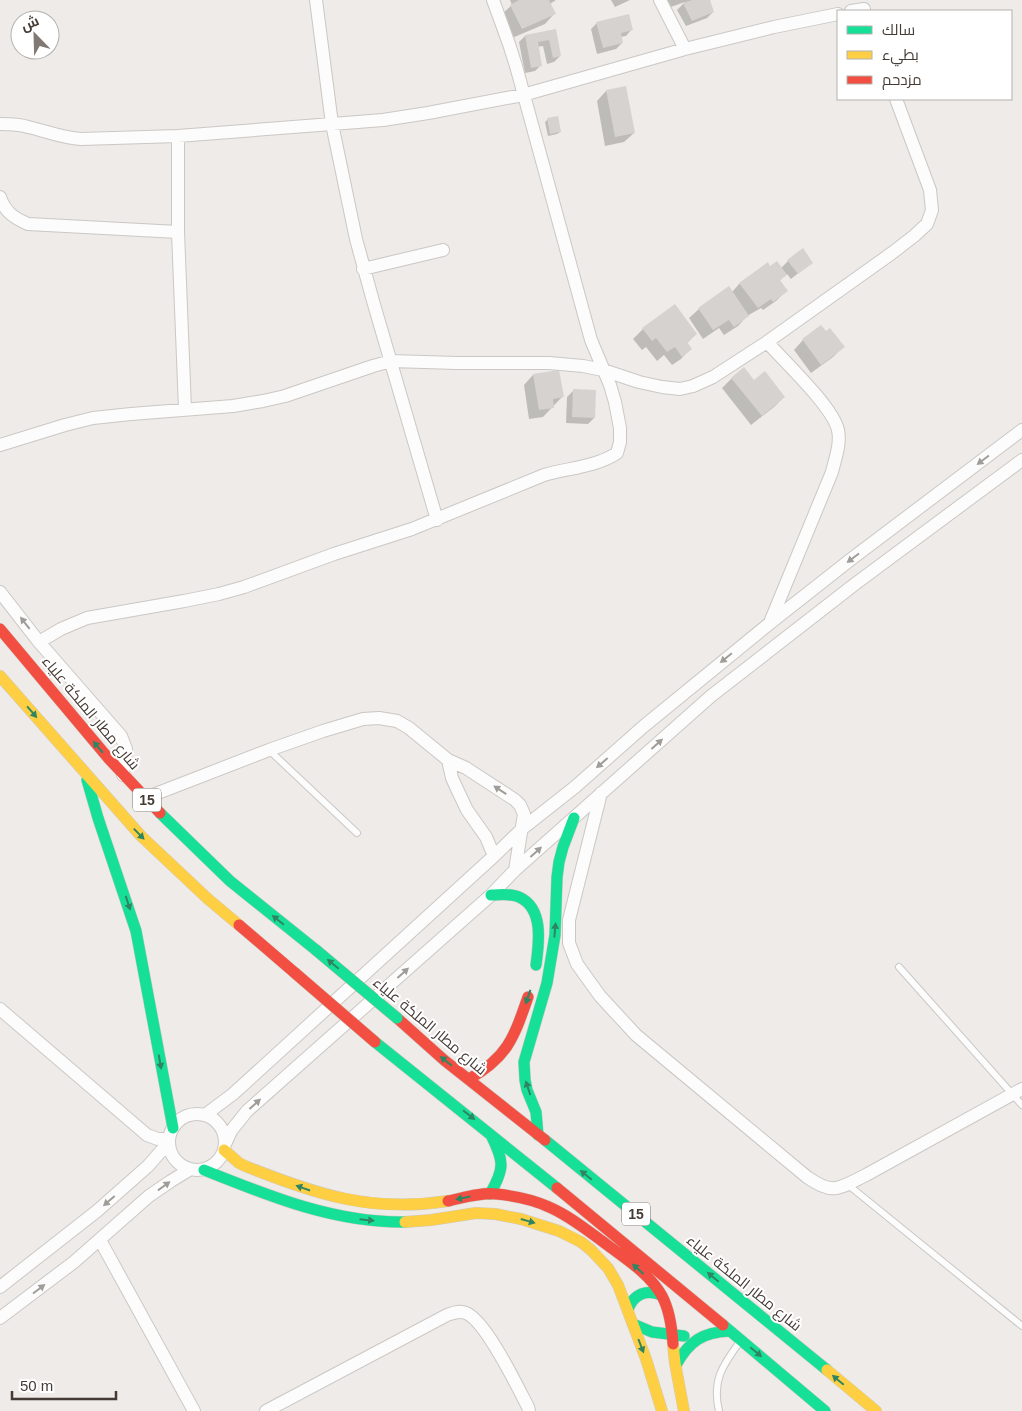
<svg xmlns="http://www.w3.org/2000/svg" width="1022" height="1411" font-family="Helvetica,Cairo,sans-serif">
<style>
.shadow{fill:#0003}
.building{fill:#d6d2cf}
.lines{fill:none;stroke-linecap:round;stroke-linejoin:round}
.lane-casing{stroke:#cbc7c4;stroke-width:8}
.street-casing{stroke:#cbc7c4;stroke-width:14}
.fast-casing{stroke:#cfc8c0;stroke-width:12}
.slow-casing{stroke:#cfc8c0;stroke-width:12}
.jam-casing{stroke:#cfc8c0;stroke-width:12}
.lane{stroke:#fcfcfc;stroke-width:6}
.street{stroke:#fcfcfc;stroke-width:12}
.fast{stroke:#16e098;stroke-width:11}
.slow{stroke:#ffcf43;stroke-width:11}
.jam{stroke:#f24e42;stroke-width:11}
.fast-bridge-casing{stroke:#c6b3a3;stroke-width:12;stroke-linecap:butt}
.jam-bridge-casing{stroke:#c6b3a3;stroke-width:12;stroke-linecap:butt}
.fast-bridge{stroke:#16e098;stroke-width:11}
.jam-bridge{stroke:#f24e42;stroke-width:11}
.oneway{fill:#a09c98}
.oneway2{fill:#2f8561}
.labels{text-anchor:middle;stroke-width:4;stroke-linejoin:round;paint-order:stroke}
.shield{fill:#fff;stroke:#7c7671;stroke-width:1}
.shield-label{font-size:14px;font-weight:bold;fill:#443b34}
.street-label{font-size:15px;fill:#443b34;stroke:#fff}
</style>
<rect width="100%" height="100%" fill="#eeebe8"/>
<path class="shadow" d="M 510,0 L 556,0 L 550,4 L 554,14 L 545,24 L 512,38 L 501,15 L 512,5 Z
M 611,0 L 630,0 L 615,7 Z
M 666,0 L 709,0 L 713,12 L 707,18 L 686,26 L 677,10 L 685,2 L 668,8 Z
M 597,23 L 632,29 L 626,36 L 621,37 L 622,43 L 616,49 L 597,54 L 591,29 Z
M 555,30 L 560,56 L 554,62 L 547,64 L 543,46 L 537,47 L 541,65 L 535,71 L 525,73 L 519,42 L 525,36 Z
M 606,91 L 634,133 L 624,142 L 605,146 L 597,101 Z
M 548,119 L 560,132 L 557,134 L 548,136 L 545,122 Z
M 788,261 L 812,262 L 791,279 L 787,274 L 779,281 L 786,291 L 776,301 L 763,310 L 761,308 L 747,316 L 738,326 L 724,335 L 719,328 L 703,339 L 689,318 L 699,309 L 732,292 L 740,283 L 770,268 L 781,268 Z
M 643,329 L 696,334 L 686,344 L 690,349 L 681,359 L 672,365 L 664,355 L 657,361 L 646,347 L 642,350 L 633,339 Z
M 803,340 L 843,347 L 833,357 L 811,373 L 794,350 Z
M 533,375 L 562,397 L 543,417 L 529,419 L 524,385 Z
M 732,378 L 754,381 L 784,397 L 774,407 L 751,425 L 722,388 Z
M 573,391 L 594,418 L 588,424 L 566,423 L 567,397 Z"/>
<path class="building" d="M 519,0 L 549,0 L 556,14 L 522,29 L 510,5 Z
M 692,0 L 710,0 L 714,12 L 692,21 L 683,3 Z
M 629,14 L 633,30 L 621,33 L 623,43 L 603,48 L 596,22 Z
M 556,29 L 561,56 L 553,58 L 549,40 L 538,42 L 542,66 L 531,68 L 525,35 Z
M 626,86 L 635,133 L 615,137 L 606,90 Z
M 558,116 L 561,132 L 550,134 L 547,118 Z
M 803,248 L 813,263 L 798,274 L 787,260 Z
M 777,261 L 787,275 L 780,280 L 788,291 L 773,302 L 771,299 L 758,308 L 739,283 L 768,262 L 770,266 Z
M 729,286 L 749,316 L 734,327 L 729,320 L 713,330 L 698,308 Z
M 675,304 L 697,334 L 687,342 L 692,349 L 682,357 L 675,347 L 667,352 L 656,338 L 652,341 L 642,328 Z
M 821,325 L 826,331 L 830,328 L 845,347 L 821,365 L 802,339 Z
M 744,367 L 754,380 L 765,371 L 785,397 L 762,416 L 731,378 Z
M 559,370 L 564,397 L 553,399 L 554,408 L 539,410 L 533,374 Z
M 573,389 L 596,390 L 595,418 L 572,417 Z"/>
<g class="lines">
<g class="lane-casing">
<path id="lane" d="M 269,750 L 357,833
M 899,967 L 1022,1105
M 847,1184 L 1022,1326
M 719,1411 C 712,1381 722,1366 739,1343"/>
</g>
<g class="street-casing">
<path id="street" d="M 316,0 L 332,124 L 356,239 L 373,301 L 437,520
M 660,0 L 685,49
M 851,11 L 864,9
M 0,124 C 9,124 19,124 28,127 C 46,131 62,138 81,139 L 178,136 L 332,124 L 383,120 L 428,113 L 523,95 L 685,49 L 774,27 L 838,14
M 178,136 L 178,232 L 185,409
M 0,197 C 5,212 14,218 28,224 L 178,232
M 363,269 L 443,250
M 767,342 C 784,361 833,407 838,430 C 841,444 835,459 832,472 L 771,620
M 0,445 L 65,425 L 93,418 L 131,414 L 233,406 L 263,401 L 285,396 L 373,366 L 391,361 L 457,363 L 549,363 L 583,366 L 603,370 L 639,382 L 662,387 L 680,389 L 693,386 L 713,377 L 767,342 L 892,253 L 914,236 L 927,224 L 932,210 L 930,190 L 896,99
M 0,592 L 39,642 L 121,736 L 126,749 L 123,775
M 39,642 L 61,629 L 87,618 L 184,601 L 219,594 L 244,587 L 334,554 L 412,529 L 544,475 C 568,468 596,467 617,453 L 620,442 L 620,428 L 615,402 L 610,385 L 591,340 L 516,66 L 509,44 L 493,0
M 448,760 L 452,778 L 457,789 L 467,810 L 486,837 L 494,856
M 601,793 L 569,920 L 569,943 L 577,964 L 600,996 L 636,1035 L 807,1177 C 834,1196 839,1188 866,1175 L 1022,1089
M 145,798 L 269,750 L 323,731 L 363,719 L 379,718 L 397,721 L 409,728 L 448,760 L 466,768 L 515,800 L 520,805 L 524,814 L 515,870
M 0,1009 L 147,1135 L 158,1139 L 169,1139
M169 1142a28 28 0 1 1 56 0a28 28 0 1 1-56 0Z
M 205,1115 L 233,1094 L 494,856 L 523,828 L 575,787 L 644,726 L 770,623 L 850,560 L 1022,430
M 226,1142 L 231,1131 L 247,1111 L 491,895 L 515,870 L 711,696 L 855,584 L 1022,460
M 100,1240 L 194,1411
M 0,1287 L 97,1211 L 148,1166 L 169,1142
M 0,1318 L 74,1262 L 149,1196 L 171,1181 L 189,1170
M 266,1411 L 447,1315 C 453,1313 459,1310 466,1313 C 486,1321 517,1386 528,1407 L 529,1411"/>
</g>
<g class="fast-casing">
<path id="fast" d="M 87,780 L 98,818 L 136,931 L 173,1128
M 160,813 L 230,881 L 316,950
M 491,895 C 500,895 510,893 519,897 C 544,908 539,943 536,965
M 375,1042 L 557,1188
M 538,1135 L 536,1112 L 527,1090 L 525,1080 L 524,1062 L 547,983 L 555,935 L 557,877 L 559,862 L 563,847 L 574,818
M 545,1140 L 827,1370
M 204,1170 C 269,1196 334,1223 405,1222
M 490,1194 C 505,1168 504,1161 491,1135
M 628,1309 C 634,1294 646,1289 661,1295
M 633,1324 L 652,1332 L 684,1336
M 723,1325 L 825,1411
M 676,1365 C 689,1341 703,1332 730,1331"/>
</g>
<g class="slow-casing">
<path id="slow" d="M 0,676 L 141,836 L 208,899 L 239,925
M 224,1150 L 239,1163 L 245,1166 C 315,1194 371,1213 448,1201
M 405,1222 L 431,1220 L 476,1213 L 495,1214 L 521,1219 L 559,1231 L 581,1242 L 591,1250 L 608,1268 L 618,1285 L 646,1359 L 662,1411
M 673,1344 L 675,1363 L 684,1411
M 827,1370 L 876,1411"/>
</g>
<g class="jam-casing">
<path id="jam" d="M 0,629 L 109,759 L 160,813
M 239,925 L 295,973
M 397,1018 L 444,1060 L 545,1140
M 469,1079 C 508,1057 514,1037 528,997
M 557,1188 L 723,1325
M 448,1201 C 463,1198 480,1192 497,1194 C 515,1196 532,1199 549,1207 C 570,1216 588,1231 606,1244 C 626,1259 650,1274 662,1296 C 670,1311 672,1328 673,1344"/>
</g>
<use href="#lane" class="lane"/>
<use href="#street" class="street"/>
<use href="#fast" class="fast"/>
<use href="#slow" class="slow"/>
<use href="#jam" class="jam"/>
<g class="fast-bridge-casing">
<path id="fast-bridge" d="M 316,950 L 397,1018"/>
</g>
<g class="jam-bridge-casing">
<path id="jam-bridge" d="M 295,973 L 375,1042"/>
</g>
<use href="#fast-bridge" class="fast-bridge"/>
<use href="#jam-bridge" class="jam-bridge"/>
</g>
<defs><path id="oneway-solid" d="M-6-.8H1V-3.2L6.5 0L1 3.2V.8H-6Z" transform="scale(1.25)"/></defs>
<g class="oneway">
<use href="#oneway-solid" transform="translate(983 460) rotate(143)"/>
<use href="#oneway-solid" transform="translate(853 558) rotate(143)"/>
<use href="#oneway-solid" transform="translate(25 623) rotate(-128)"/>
<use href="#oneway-solid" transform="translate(726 658) rotate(141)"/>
<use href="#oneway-solid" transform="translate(657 744) rotate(-42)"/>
<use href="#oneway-solid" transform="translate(602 763) rotate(139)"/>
<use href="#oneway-solid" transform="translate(500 790) rotate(-147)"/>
<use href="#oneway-solid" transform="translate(536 852) rotate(-42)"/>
<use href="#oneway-solid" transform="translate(403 973) rotate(-42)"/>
<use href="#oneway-solid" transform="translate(255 1104) rotate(-42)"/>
<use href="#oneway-solid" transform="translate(164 1186) rotate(-36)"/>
<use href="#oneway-solid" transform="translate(109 1201) rotate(139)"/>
<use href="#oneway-solid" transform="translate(39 1289) rotate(-37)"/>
</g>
<g class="oneway2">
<use href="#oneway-solid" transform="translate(32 712) rotate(49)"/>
<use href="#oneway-solid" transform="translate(98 747) rotate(-130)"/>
<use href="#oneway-solid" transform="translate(139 834) rotate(46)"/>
<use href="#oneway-solid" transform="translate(128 903) rotate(72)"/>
<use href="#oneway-solid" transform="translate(278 920) rotate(-141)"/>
<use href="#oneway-solid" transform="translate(555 930) rotate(-85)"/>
<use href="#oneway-solid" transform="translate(333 964) rotate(-140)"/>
<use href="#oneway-solid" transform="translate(528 997) rotate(109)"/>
<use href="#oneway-solid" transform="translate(446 1061) rotate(-141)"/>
<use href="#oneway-solid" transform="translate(160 1062) rotate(80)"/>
<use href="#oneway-solid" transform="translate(528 1088) rotate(-108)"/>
<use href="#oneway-solid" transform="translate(469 1115) rotate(38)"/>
<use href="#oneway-solid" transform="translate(586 1175) rotate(-141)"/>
<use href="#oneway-solid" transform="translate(303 1188) rotate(-161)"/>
<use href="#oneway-solid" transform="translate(463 1198) rotate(169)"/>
<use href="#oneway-solid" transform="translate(367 1220) rotate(6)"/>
<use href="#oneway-solid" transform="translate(528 1221) rotate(16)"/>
<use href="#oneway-solid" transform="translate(638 1269) rotate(-138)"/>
<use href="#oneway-solid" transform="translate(713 1277) rotate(-140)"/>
<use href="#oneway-solid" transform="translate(641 1346) rotate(69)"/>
<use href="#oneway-solid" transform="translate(756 1352) rotate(40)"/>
<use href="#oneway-solid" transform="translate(838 1380) rotate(-140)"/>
</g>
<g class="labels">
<g class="shield">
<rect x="133" y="788.5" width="28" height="23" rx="4"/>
<rect x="622" y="1202.5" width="28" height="23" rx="4"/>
</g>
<g class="shield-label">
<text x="147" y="805">15</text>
<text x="636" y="1219">15</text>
</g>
<g class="street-label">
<text transform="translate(91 713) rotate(50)" y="5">شارع مطار الملكة علياء</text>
<text transform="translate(430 1026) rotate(40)" y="5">شارع مطار الملكة علياء</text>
<text transform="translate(744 1283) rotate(39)" y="5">شارع مطار الملكة علياء</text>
</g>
</g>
<rect x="837" y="10" width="175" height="90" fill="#ffffff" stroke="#b4b1ae"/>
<rect x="847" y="26" width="25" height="8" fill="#16e098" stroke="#b4b1ae"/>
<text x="882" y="35" font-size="15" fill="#443b34">سالك</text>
<rect x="847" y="51" width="25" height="8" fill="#ffcf43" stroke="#b4b1ae"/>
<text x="882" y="60" font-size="15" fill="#443b34">بطيء</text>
<rect x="847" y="76" width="25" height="8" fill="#f24e42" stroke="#b4b1ae"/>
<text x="882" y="85" font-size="15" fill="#443b34">مزدحم</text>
<g transform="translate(35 35) rotate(337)"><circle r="24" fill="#ffffff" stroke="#b4b1ae"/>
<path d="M0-4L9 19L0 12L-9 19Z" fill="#807973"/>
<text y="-8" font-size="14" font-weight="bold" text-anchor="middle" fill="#443b34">ش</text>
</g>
<path d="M12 1391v8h104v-8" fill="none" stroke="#443b34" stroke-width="2.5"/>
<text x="20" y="1391" font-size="15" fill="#443b34" stroke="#ffffff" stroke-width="4" paint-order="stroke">50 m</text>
</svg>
